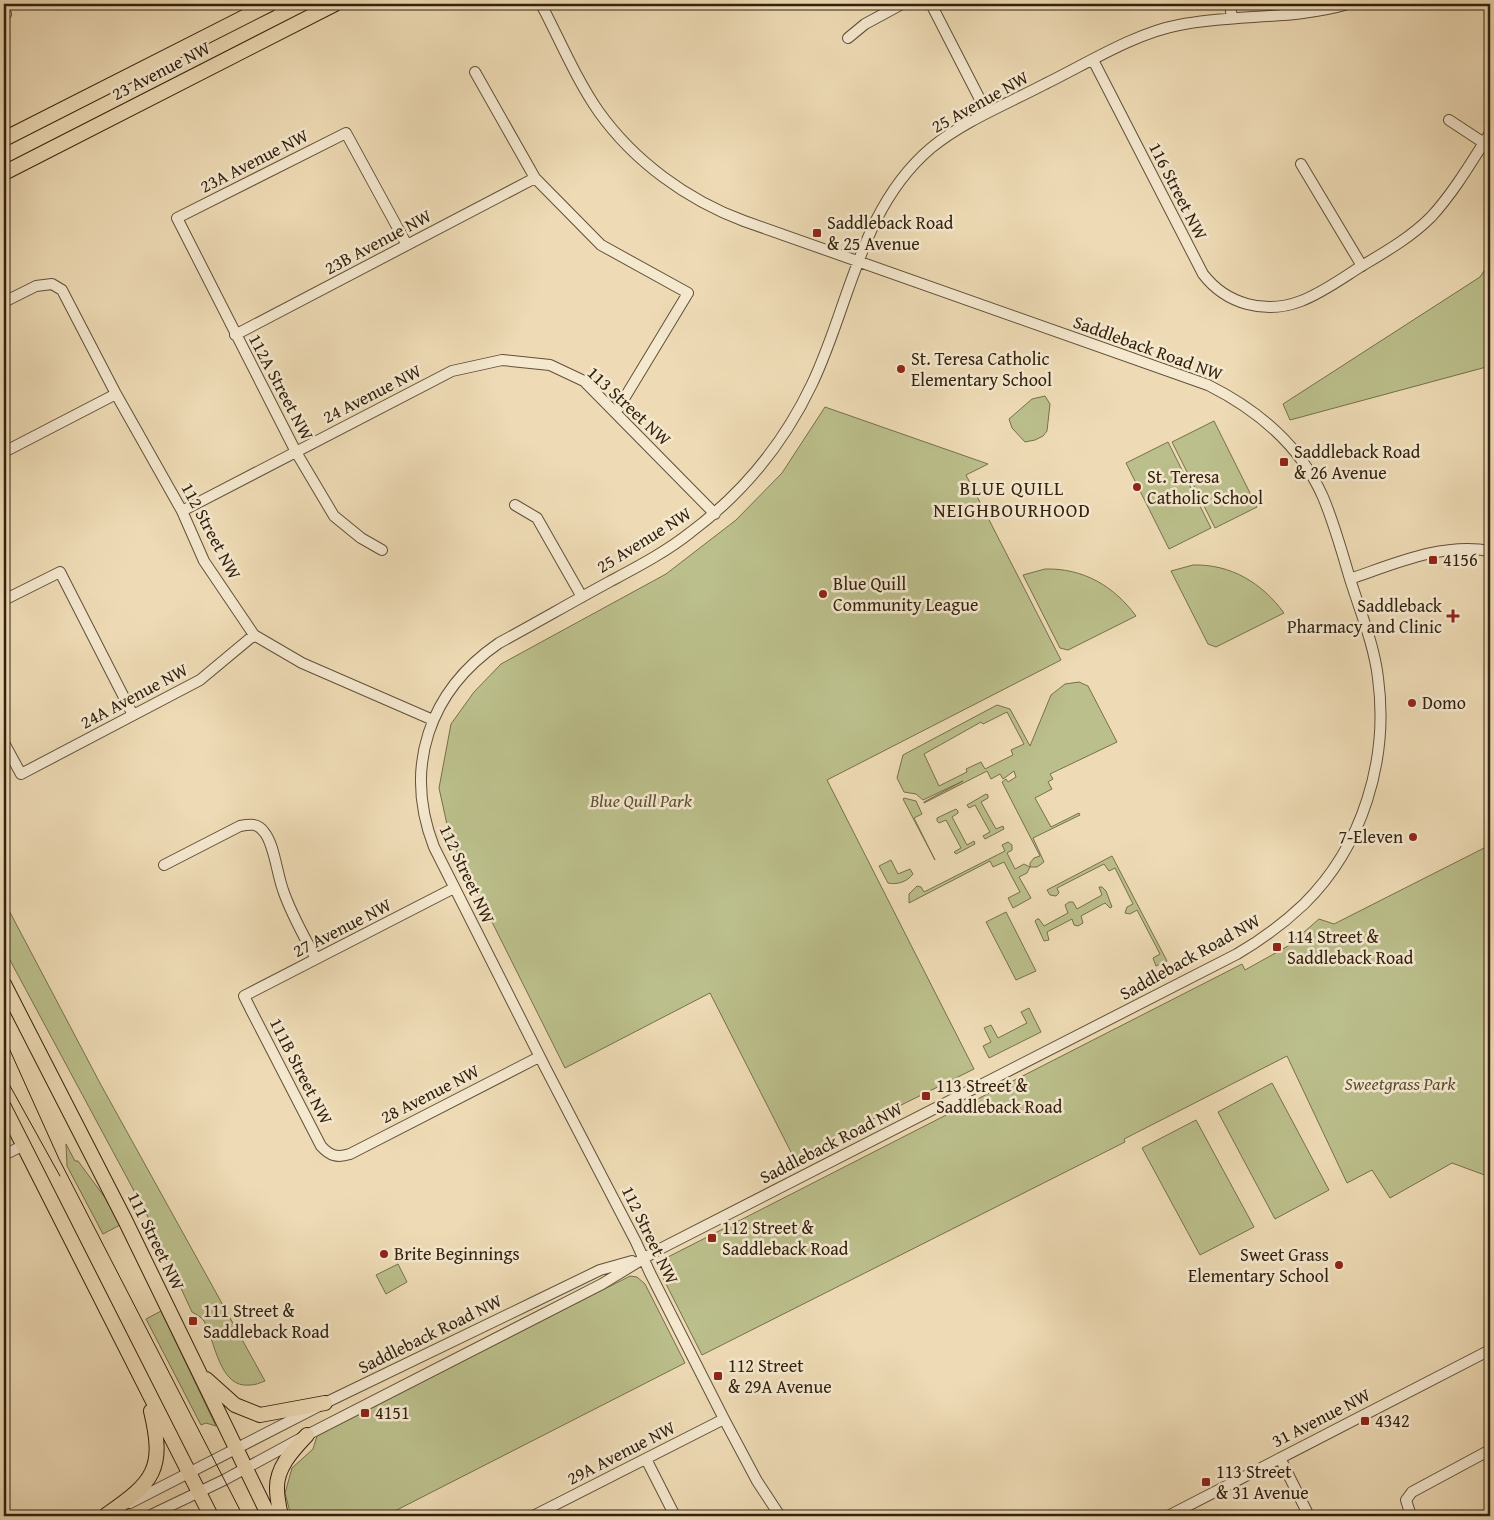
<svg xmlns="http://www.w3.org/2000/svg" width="1494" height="1520" font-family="'Gentium Book Plus',serif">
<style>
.green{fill:#bbbf8b;stroke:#76704c;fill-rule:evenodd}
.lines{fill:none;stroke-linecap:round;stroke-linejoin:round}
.minor-casing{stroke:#615038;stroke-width:12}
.major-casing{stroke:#32210e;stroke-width:16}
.minor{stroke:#f4e8cf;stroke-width:10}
.major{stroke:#eedbb5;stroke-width:14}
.tram{stroke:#32210e;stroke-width:1}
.poi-dot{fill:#8f2418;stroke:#f4e8cf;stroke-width:2}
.labels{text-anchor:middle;stroke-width:5;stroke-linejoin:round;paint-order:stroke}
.street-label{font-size:18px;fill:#32210e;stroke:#f4e8cf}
.poi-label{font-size:18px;fill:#32210e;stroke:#f4e8cf;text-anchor:start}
.park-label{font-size:18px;font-style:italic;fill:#5b5034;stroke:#f4e8cf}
.neighbourhood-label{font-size:19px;letter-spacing:1px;fill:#32210e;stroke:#f4e8cf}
</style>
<rect width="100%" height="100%" fill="#eedbb5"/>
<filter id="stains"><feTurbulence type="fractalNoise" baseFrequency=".004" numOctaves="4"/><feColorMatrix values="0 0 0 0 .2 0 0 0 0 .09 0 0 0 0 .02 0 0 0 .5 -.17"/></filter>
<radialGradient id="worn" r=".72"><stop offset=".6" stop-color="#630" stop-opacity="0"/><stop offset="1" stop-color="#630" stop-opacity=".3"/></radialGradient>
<path class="green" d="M 1490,262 L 1490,366 L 1290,420 L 1283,404 L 1480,277 Z
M 1045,396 L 1050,404 L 1047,431 L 1043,436 L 1035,440 L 1025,442 L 1012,428 L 1009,419 L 1032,399 Z
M 825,407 L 988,464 L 966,475 L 1061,660 L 827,780 L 974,1069 L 794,1158 L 710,993 L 565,1068 L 450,838 L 439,788 L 451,724 L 474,692 L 501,664 L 666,574 L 736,520 L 782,473 Z
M 1214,421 L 1257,507 L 1215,528 L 1172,442 Z
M 1168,442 L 1211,528 L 1169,549 L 1126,463 Z
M 1193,565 C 1231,564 1262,583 1284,613 L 1216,647 L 1208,644 L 1171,571 Z
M 1045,569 C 1083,568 1114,586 1136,616 L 1068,650 L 1060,648 L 1023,575 Z
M 1079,682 L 1088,686 L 1117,742 L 1050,774 L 1053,779 L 1048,782 L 1052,789 L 1035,798 L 1051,827 L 1079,813 L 1080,815 L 1033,838 L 1044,862 L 1037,867 L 1030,867 L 1027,873 L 1019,877 L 1031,898 L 1013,908 L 1008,898 L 1020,892 L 1004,862 L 993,867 L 990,861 L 909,903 L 909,894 L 917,886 L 921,887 L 924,892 L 1005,851 L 1002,845 L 1008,842 L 1012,845 L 1012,850 L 1007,853 L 1015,869 L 1024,864 L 1030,867 L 1030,863 L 1034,858 L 1040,856 L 1002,782 L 1006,779 L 1008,782 L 1016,777 L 1014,771 L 1003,779 L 1000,774 L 991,779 L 987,771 L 924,803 L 924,802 L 963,781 L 923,800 L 916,794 L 904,792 L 897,778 L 903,755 L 997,705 L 1010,709 L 1030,746 L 1051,695 L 1065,684 ZM 1007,712 L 1024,744 L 1011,750 L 1013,755 L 985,769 L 981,762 L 966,769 L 967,772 L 939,786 L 924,754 L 981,722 L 983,724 Z
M 986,794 L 988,795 L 988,798 L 981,802 L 996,829 L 1003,826 L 1004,829 L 985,839 L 983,836 L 990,832 L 975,805 L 969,808 L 967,805 Z
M 904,798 L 916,801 L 922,814 L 914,818 L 935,860 L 903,799 Z
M 956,809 L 958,811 L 958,813 L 952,817 L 967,845 L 974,841 L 975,844 L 956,854 L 954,852 L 961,848 L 946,820 L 939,823 L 937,821 L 937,818 Z
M 1490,845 L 1490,1177 L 1452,1163 L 1390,1198 L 1372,1170 L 1347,1183 L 1287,1056 L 1124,1139 L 1125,1142 L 702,1355 L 662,1276 L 662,1265 L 666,1258 L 1242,964 L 1245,970 L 1288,946 L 1319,919 L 1334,924 Z
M 1112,856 L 1167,961 L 1156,966 L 1153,958 L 1160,954 L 1137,910 L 1130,914 L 1125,913 L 1127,907 L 1133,904 L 1115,868 L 1109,871 L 1104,864 L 1057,888 L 1059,893 L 1056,896 L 1050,895 L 1047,890 Z
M 891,860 L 898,874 L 910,869 L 913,874 C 907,882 897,885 888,883 L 879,866 Z
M 1099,887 L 1102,887 L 1106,891 L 1112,907 L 1110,908 L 1105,903 L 1081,916 L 1083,923 L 1078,926 L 1074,925 L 1072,919 L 1047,932 L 1049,940 L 1044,941 L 1035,921 L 1037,919 L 1039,919 L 1044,926 L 1068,913 L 1065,905 L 1069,902 L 1073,902 L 1077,909 L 1102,895 Z
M 4,901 L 101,1085 L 265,1381 C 260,1383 255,1385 250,1385 C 219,1389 215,1340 204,1321 C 201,1317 196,1314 192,1312 L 147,1215 L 4,949 Z
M 1006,912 L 1036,971 L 1016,980 L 986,922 Z
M 1029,1008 L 1041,1032 L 989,1058 L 983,1046 L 991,1042 L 984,1028 L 991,1025 L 998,1038 L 1027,1023 L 1021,1012 Z
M 1272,1083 L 1329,1190 L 1275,1219 L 1218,1112 Z
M 1196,1120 L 1254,1227 L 1200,1255 L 1142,1148 Z
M 66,1144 L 75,1161 L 78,1161 L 106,1199 L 120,1225 L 103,1234 L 67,1166 Z
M 398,1264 L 407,1282 L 386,1294 L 376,1275 Z
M 630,1276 L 637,1277 L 645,1284 L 685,1363 L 385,1516 L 291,1516 L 285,1493 L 292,1468 L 313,1449 L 317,1436 Z
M 161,1311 L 216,1426 L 206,1423 L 201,1425 L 146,1319 Z"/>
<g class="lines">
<g class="minor-casing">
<path id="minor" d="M 931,4 L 987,113
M 1230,4 L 1232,18
M 4,10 L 6,14
M 848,38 L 865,24 L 902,4
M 1093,60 L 1203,274 C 1226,304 1265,315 1301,301 C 1322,293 1341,279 1360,267 C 1385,252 1410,238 1431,217 C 1454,192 1472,161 1490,133
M 475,72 L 535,178 L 601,245 L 688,293 L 616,412
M 1449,120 L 1484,143
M 1301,164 L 1362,266
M 4,302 L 36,286 L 52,284 L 62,290 L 116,394 L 182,511 L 204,561 L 254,635 L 302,663 L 433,720
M 235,335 L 535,178
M 4,452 L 116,394
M 515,505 L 537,518 L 582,597
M 182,511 L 452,371 L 502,360 L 550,365 L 584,381 L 715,514
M 382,550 L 361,538 L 334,516 L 296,452 L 177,218 L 346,133 L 407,245
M 1350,579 C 1394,564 1443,542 1490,551
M 4,600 L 60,572 L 133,715
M 4,743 L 21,774 L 200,680 L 254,635
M 164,865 L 240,826 C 250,824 258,823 264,832 C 274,843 277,874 283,890 C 291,914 304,936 316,959
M 454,888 L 244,996 L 252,1012 L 321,1146 C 330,1156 337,1158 350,1154 L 539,1057
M 4,1155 L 24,1145
M 1280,1458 L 1309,1516
M 646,1459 L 675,1516
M 130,1503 L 325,1403 L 532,1303 L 600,1270 L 632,1261
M 149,1516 L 224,1480 L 307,1435 L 602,1284 L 656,1251 L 1237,954 C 1261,940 1284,923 1304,904 C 1363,846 1389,759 1378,678 C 1374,644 1360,611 1350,579 C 1342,552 1334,523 1323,497 C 1300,445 1258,410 1208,385 L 744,221 C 687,200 634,161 599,112 C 576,79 560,40 541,4
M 533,1516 L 724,1419
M 780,1516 L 757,1481 L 724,1419 L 650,1273 L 636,1242 L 546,1069 L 434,847 C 403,767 429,691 499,643 C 536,623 572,602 609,582 C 637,567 666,552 691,532 C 743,493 784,443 812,384 C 850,305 860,208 931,148 C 964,121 1007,104 1045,84 C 1086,64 1135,33 1179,25 C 1235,14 1294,20 1348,4
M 1168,1516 L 1490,1350
M 1411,1516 L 1406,1500 L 1412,1492 L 1490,1450"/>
</g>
<g class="major-casing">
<path id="major" d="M 4,139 L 270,4
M 4,173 L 335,4
M 4,984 L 125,1220 L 269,1516
M 4,1107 L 211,1516
M 206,1379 L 235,1405 L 260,1415 L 325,1403
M 106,1515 C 154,1482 165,1469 151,1411
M 281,1516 C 279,1507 277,1498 277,1489 C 276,1467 294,1449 307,1435"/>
</g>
<use href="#minor" class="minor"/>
<use href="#major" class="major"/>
<path class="tram" d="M 4,1037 L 59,1159 L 243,1516
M 4,1075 L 60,1176"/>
</g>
<g class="poi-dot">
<rect x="812" y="228" width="10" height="10" rx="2.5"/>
<circle cx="901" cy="369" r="5"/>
<rect x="1279" y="457" width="10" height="10" rx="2.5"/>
<circle cx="1137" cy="487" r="5"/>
<rect x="1428" y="555" width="10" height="10" rx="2.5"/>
<circle cx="823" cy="594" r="5"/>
<path d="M1450.5 608.5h5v5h5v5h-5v5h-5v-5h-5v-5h5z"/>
<circle cx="1412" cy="703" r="5"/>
<circle cx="1413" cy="837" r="5"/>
<rect x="1272" y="942" width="10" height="10" rx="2.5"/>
<rect x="921" y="1091" width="10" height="10" rx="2.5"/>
<rect x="707" y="1233" width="10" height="10" rx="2.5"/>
<circle cx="384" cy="1254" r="5"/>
<circle cx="1339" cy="1265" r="5"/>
<rect x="188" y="1316" width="10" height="10" rx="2.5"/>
<rect x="713" y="1371" width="10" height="10" rx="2.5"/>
<rect x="360" y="1408" width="10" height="10" rx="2.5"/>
<rect x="1360" y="1416" width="10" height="10" rx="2.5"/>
<rect x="1201" y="1477" width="10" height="10" rx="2.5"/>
</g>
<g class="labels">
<g class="street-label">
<text transform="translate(161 71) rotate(-27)" y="6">23 Avenue NW</text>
<text transform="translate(980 102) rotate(-29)" y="6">25 Avenue NW</text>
<text transform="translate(254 161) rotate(-27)" y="6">23A Avenue NW</text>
<text transform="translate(1178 191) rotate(63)" y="6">116 Street NW</text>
<text transform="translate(378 242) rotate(-28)" y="6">23B Avenue NW</text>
<text transform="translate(1148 348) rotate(20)" y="6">Saddleback Road NW</text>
<text transform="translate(281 387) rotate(62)" y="6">112A Street NW</text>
<text transform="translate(372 394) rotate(-27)" y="6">24 Avenue NW</text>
<text transform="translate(629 406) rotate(43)" y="6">113 Street NW</text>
<text transform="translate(211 531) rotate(62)" y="6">112 Street NW</text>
<text transform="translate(644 540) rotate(-32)" y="6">25 Avenue NW</text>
<text transform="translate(134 696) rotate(-28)" y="6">24A Avenue NW</text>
<text transform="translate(467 874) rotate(65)" y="6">112 Street NW</text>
<text transform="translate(342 928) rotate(-27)" y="6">27 Avenue NW</text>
<text transform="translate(1190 957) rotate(-29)" y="6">Saddleback Road NW</text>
<text transform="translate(301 1071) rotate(63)" y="6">111B Street NW</text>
<text transform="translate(430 1094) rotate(-27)" y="6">28 Avenue NW</text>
<text transform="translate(831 1143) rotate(-27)" y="6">Saddleback Road NW</text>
<text transform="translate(650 1235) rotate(64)" y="6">112 Street NW</text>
<text transform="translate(156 1241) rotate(64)" y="6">111 Street NW</text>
<text transform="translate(430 1334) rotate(-26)" y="6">Saddleback Road NW</text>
<text transform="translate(1321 1418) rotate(-27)" y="6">31 Avenue NW</text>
<text transform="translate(621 1453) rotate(-27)" y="6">29A Avenue NW</text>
</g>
<g class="poi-label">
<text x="827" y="229">Saddleback Road<tspan x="827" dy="21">&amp; 25 Avenue</tspan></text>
<text x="911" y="365">St. Teresa Catholic<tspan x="911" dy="21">Elementary School</tspan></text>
<text x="1294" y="458">Saddleback Road<tspan x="1294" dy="21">&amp; 26 Avenue</tspan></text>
<text x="1147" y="483">St. Teresa<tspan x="1147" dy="21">Catholic School</tspan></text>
<text x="1443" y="566">4156</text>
<text x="833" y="590">Blue Quill<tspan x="833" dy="21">Community League</tspan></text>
<text x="1442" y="612" text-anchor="end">Saddleback<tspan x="1442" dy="21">Pharmacy and Clinic</tspan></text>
<text x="1422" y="709">Domo</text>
<text x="1403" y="843" text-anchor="end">7-Eleven</text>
<text x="1287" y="943">114 Street &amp;<tspan x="1287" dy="21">Saddleback Road</tspan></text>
<text x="936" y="1092">113 Street &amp;<tspan x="936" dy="21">Saddleback Road</tspan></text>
<text x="722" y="1234">112 Street &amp;<tspan x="722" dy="21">Saddleback Road</tspan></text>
<text x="394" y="1260">Brite Beginnings</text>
<text x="1329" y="1261" text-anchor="end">Sweet Grass<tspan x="1329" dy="21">Elementary School</tspan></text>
<text x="203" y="1317">111 Street &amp;<tspan x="203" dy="21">Saddleback Road</tspan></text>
<text x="728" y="1372">112 Street<tspan x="728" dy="21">&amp; 29A Avenue</tspan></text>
<text x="375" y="1419">4151</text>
<text x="1375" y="1427">4342</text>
<text x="1216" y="1478">113 Street<tspan x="1216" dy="21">&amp; 31 Avenue</tspan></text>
</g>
<g class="park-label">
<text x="641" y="807">Blue Quill Park</text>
<text x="1400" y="1090">Sweetgrass Park</text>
</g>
<g class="neighbourhood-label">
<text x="1012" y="495">BLUE QUILL<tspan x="1012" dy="22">NEIGHBOURHOOD</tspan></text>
</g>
</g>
<rect width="1494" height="1520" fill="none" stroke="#eedbb5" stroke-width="20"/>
<rect x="5" y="5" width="1484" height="1510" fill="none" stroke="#32210e" stroke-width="2.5"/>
<rect x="10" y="10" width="1474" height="1500" fill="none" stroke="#32210e"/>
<rect width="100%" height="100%" filter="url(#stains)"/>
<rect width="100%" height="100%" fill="url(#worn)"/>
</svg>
